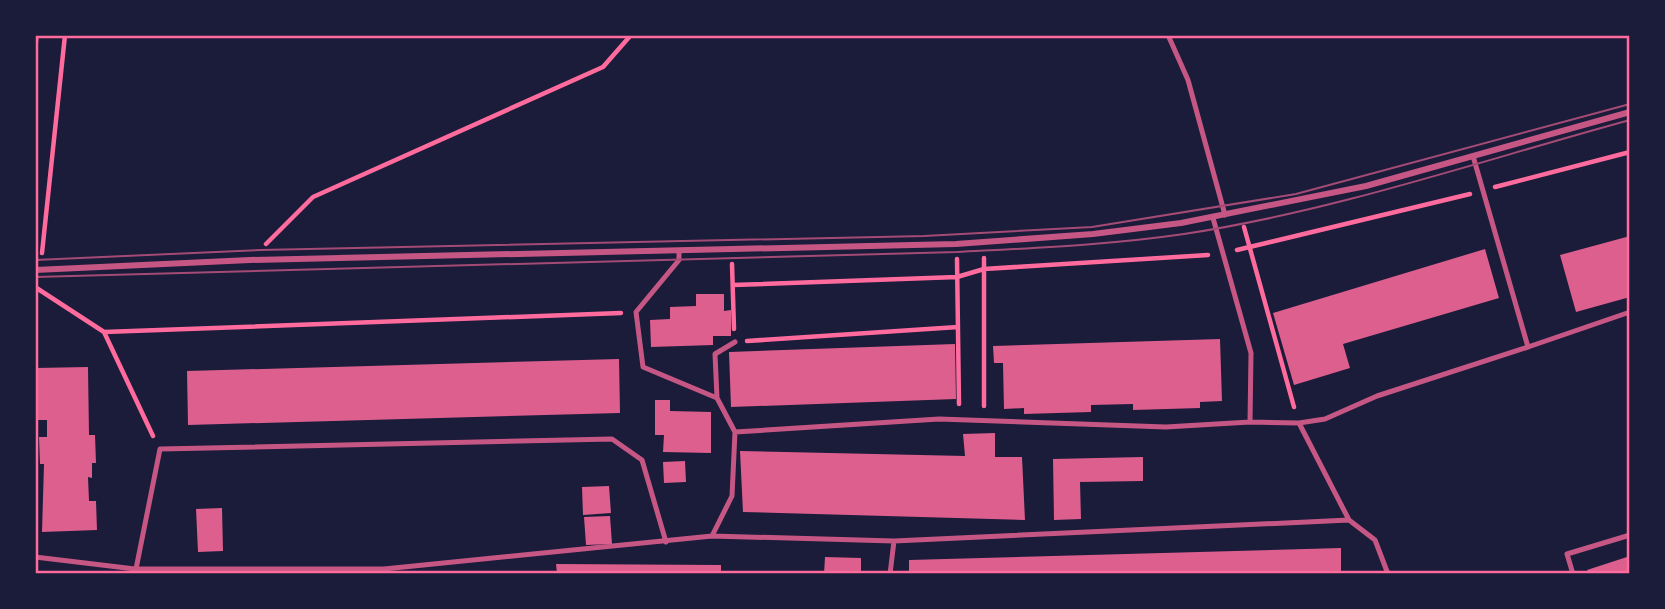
<svg xmlns="http://www.w3.org/2000/svg" width="1665" height="609" font-family="Raleway,sans-serif">
<style>
.building{fill:#dd5f8e}
.lines{fill:none;stroke-linecap:round;stroke-linejoin:round}
.path{stroke:#ff6b9d;stroke-width:4.5}
.service{stroke:#c65784;stroke-width:5}
.pedestrian{stroke:#c65784;stroke-width:6}
.tram{stroke:#a44b75;stroke-width:2}
.neatline{fill:none;stroke:#ff6b9d;stroke-width:2.5}
</style>
<rect width="100%" height="100%" fill="#1b1b3a"/>
<path class="building" d="M 35,35 L 39,35 L 37,52 L 35,52 Z
M 1630,236 L 1630,297 L 1576,312 L 1560,255 Z
M 1485,249 L 1499,298 L 1343,344 L 1350,368 L 1294,385 L 1273,313 Z
M 696,294 L 724,294 L 724,311 L 731,310 L 731,336 L 713,336 L 713,345 L 651,347 L 650,320 L 670,319 L 670,307 L 696,306 Z
M 1220,339 L 1222,401 L 1200,402 L 1200,408 L 1133,410 L 1133,404 L 1091,405 L 1091,412 L 1024,414 L 1024,408 L 1004,409 L 1003,363 L 994,363 L 993,346 Z
M 955,344 L 956,399 L 731,407 L 729,352 Z
M 619,359 L 620,413 L 188,425 L 187,371 Z
M 88,367 L 89,435 L 95,435 L 96,463 L 92,463 L 92,478 L 88,477 L 89,501 L 96,501 L 97,530 L 42,532 L 44,464 L 40,464 L 39,437 L 47,437 L 47,420 L 35,420 L 35,368 Z
M 655,400 L 670,400 L 670,411 L 711,412 L 711,453 L 663,452 L 664,435 L 655,435 Z
M 995,433 L 995,457 L 1022,457 L 1025,520 L 743,512 L 740,451 L 965,456 L 963,434 Z
M 1143,457 L 1143,481 L 1080,482 L 1081,519 L 1054,520 L 1053,459 Z
M 685,461 L 686,482 L 664,483 L 663,462 Z
M 609,486 L 611,513 L 583,515 L 582,487 Z
M 222,508 L 223,551 L 198,552 L 196,509 Z
M 610,516 L 612,544 L 586,545 L 584,517 Z
M 1341,548 L 1341,574 L 909,574 L 909,560 Z
M 1630,556 L 1630,574 L 1589,574 L 1587,570 Z
M 825,557 L 861,558 L 861,574 L 824,574 Z
M 556,564 L 721,565 L 721,574 L 557,574 Z
M 531,571 L 553,572 L 553,574 L 531,574 Z"/>
<g class="lines">
<path class="path" d="M 1495,187 L 1630,152
M 1244,227 L 1294,407
M 266,244 L 313,197 L 603,67 L 631,35
M 1237,250 L 1470,194
M 42,253 L 65,35
M 957,259 L 959,404
M 732,264 L 734,329
M 733,285 L 957,277 L 984,269 L 1208,255
M 35,287 L 104,332 L 621,313
M 104,332 L 153,436
M 747,341 L 958,327
M 984,406 L 984,258"/>
<path class="service" d="M 1168,35 L 1188,80 L 1225,215
M 679,251 L 679,260 L 636,312 L 643,367 L 717,398
M 735,342 L 715,354 L 717,398 L 735,432 L 939,419 L 1166,427 L 1250,422 L 1251,353 L 1213,218
M 1528,347 L 1630,312
M 1250,422 L 1299,423
M 735,432 L 732,496 L 712,536 L 894,541
M 1349,520 L 1299,423 L 1325,419 L 1377,396 L 1528,347 L 1473,156
M 35,557 L 135,569 L 384,569
M 135,574 L 160,449 L 612,439 L 642,460 L 666,542
M 384,574 L 384,569 L 712,536
M 890,574 L 894,541 L 1349,520 L 1375,540 L 1388,574
M 1573,574 L 1567,554 L 1630,535"/>
<path class="pedestrian" d="M 35,270 L 250,260 L 956,244 L 1093,234 L 1181,223 L 1366,186 L 1630,112"/>
<path class="tram" d="M 35,260 L 260,250 L 924,236 L 1092,227 L 1296,194 L 1630,104
M 35,277 L 957,252 C 1032,248 1109,245 1184,234 C 1335,211 1483,160 1630,120"/>
</g>
<rect width="1665" height="609" fill="none" stroke="#1b1b3a" stroke-width="74"/>
<rect x="37" y="37" width="1591" height="535" class="neatline"/>
</svg>
